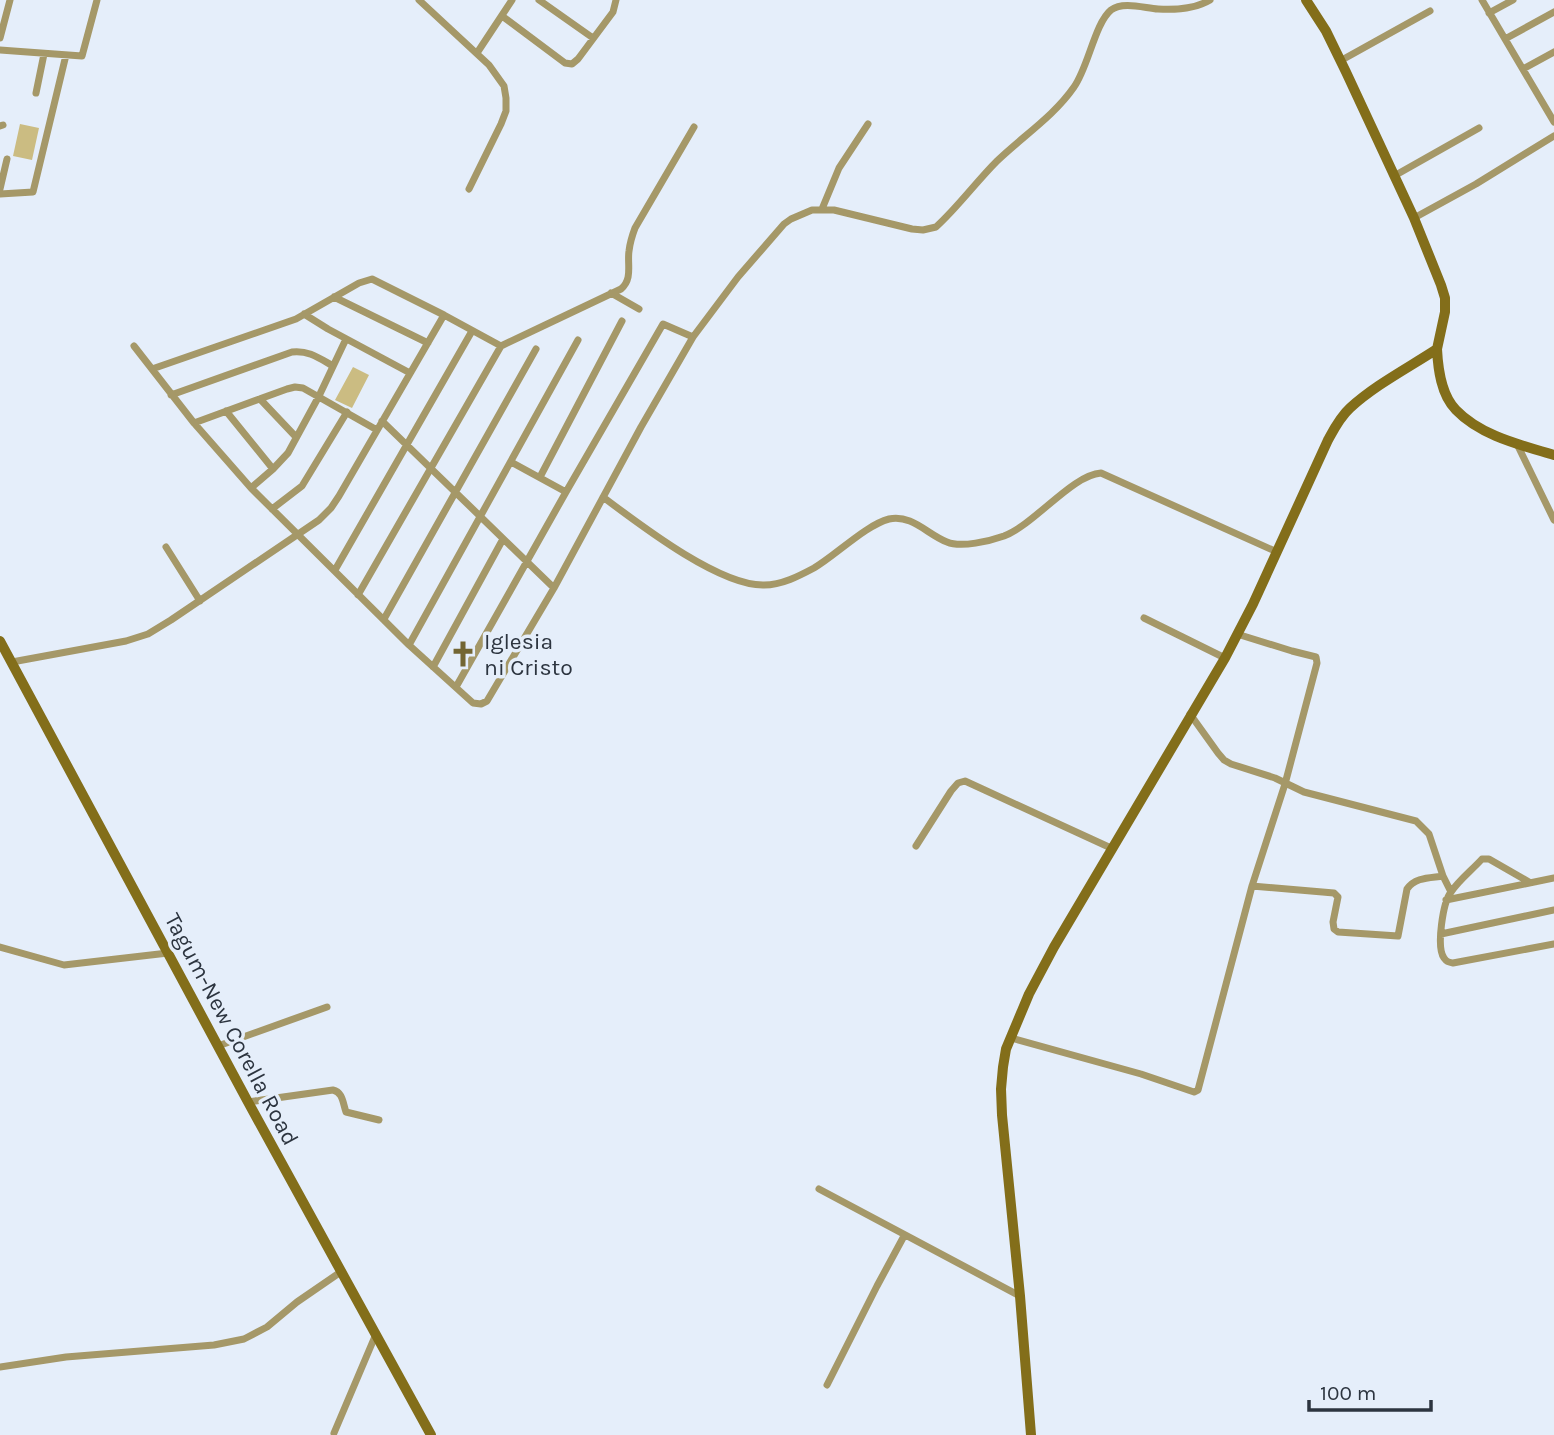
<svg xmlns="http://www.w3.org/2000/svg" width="1554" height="1435" font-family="Karla,sans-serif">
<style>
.green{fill:#cbbc82}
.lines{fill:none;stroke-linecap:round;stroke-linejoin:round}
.street{stroke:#a59868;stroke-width:7}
.secondary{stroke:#836e1a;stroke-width:10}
.labels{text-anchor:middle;stroke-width:7;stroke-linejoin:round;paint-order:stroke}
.poi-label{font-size:23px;fill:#2c343f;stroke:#e5eefa;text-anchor:start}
.street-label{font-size:23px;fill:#2c343f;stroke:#e5eefa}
</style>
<rect width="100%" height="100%" fill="#e5eefa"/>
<path class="green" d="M 20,124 L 39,128 L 32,160 L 13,156 Z
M 353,367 L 369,375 L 352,408 L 335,400 Z"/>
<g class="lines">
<path class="street" d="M 419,0 L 489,65 L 504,86 L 506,98 L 506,111 L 501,124 L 469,189
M 539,0 L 593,38
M 1482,0 L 1554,122
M 1489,13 L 1513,0
M 502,16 L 565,63 L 572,64 L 578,59 L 613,12 L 616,0
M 0,38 L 10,0
M 1505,39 L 1554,12
M 0,50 L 82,56 L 97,0
M 477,53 L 512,0
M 1340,61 L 1430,11
M 1523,69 L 1554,52
M 36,93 L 44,54
M 0,126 L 3,125
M 1394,176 L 1479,128
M 0,189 L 7,159
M 0,194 L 33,192 L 66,55
M 822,209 L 839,168 L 868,124
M 1414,218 L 1476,184 L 1554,136
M 611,293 L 639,309
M 334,297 L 428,343
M 304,314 L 328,329 L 410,373
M 134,346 L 194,423 L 251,488 L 409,645 L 473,703 L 481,704 L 487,701 L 554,588 L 641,427 L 693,337 L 738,277 L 784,224 L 791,219 L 812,210 L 834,210 L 912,229 L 923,230 L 936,227 C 958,207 976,182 997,161 C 1023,136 1054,116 1074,87 C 1088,68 1095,23 1111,10 C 1123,1 1144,8 1158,9 C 1175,10 1195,9 1210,0
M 152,369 L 296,319 L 359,283 L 372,279 L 444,315 L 501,346
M 171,395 L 292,352 C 308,350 319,358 333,366
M 260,399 L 296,437
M 226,411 L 273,469
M 382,421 L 554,588
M 194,423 L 287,389 L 295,387 L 303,388 L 377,430
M 1517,444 L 1554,520
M 511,462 L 566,492
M 540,477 L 622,321
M 251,488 L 273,469 L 288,453 L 319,396 L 346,339
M 603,497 C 639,524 719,586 764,585 C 782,585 799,576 814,568 C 836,555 866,525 889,519 C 912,514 928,535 947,542 C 961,548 990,541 1004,536 C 1035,524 1072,475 1101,473 L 1277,552
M 272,509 L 302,486 L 347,412
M 166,547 L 200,601
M 335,570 L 472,331
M 358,595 L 501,346 L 621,289 C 633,279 627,264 629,251 C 630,242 632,236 635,228 L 694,127
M 1144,618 L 1225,658
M 384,619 L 536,349
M 409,645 L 578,340
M 12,662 L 126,641 L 148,634 L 171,620 L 319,520 L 331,508 L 339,496 L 444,315
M 433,667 L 503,539
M 456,687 L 566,492 L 663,324 L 693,337
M 1190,714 L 1218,753 L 1224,760 L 1231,764 L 1275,778 L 1304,792 L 1416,821 L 1429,834 L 1443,876 L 1451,892
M 916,846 L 951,791 L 958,783 L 965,781 L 1111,848
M 1529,882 L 1489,859 L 1482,859 C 1472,870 1459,880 1451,892 C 1443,902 1436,947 1444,958 C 1447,962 1448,962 1453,963 L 1554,944
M 1252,886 L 1334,893 L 1338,897 L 1333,922 L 1334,929 L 1338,932 L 1398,936 L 1407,889 C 1415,877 1430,878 1443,876
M 1446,900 L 1554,878
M 1441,934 L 1554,910
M 0,947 L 64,965 L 168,953
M 1011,1038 L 1141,1074 L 1194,1092 L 1198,1090 L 1252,886 L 1285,784 L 1317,663 L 1316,657 L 1292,651 L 1237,634
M 218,1046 L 327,1007
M 248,1102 L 333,1090 C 343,1092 343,1104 346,1112 L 379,1120
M 819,1189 L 1020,1296
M 0,1367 L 66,1357 L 214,1345 L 244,1339 L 267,1327 L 297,1302 L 342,1271
M 827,1385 L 877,1286 L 904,1236
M 334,1433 L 376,1334"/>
<path class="secondary" d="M 1437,349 C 1438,369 1441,395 1456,410 C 1481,436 1521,445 1554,455
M 0,641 L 248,1102 L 431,1435
M 1031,1435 L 1020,1296 L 1002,1115 L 1001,1089 L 1003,1067 L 1006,1049 L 1029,994 L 1054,947 L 1225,658 L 1253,604 L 1328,440 C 1334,429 1340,417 1350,408 C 1375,385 1408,368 1437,349 L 1445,312 L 1445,298 L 1441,285 L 1414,218 L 1346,72 L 1326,31 L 1306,0"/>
</g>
<defs>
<g id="church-bare" transform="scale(2.1)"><path d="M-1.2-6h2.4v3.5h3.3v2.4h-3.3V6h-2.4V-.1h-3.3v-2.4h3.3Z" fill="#736633" stroke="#e5eefa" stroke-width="2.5" paint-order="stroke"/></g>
</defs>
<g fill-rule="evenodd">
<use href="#church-bare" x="463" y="654"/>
</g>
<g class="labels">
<g class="poi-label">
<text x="484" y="649">Iglesia<tspan x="484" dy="26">ni Cristo</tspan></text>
</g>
<g class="street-label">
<text transform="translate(232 1029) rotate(62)" y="8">Tagum-New Corella Road</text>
</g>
</g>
<path d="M1309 1400v10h122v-10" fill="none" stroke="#2c343f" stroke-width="3.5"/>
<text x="1320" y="1400" font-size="21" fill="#2c343f" stroke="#e5eefa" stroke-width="5" paint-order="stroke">100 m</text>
</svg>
